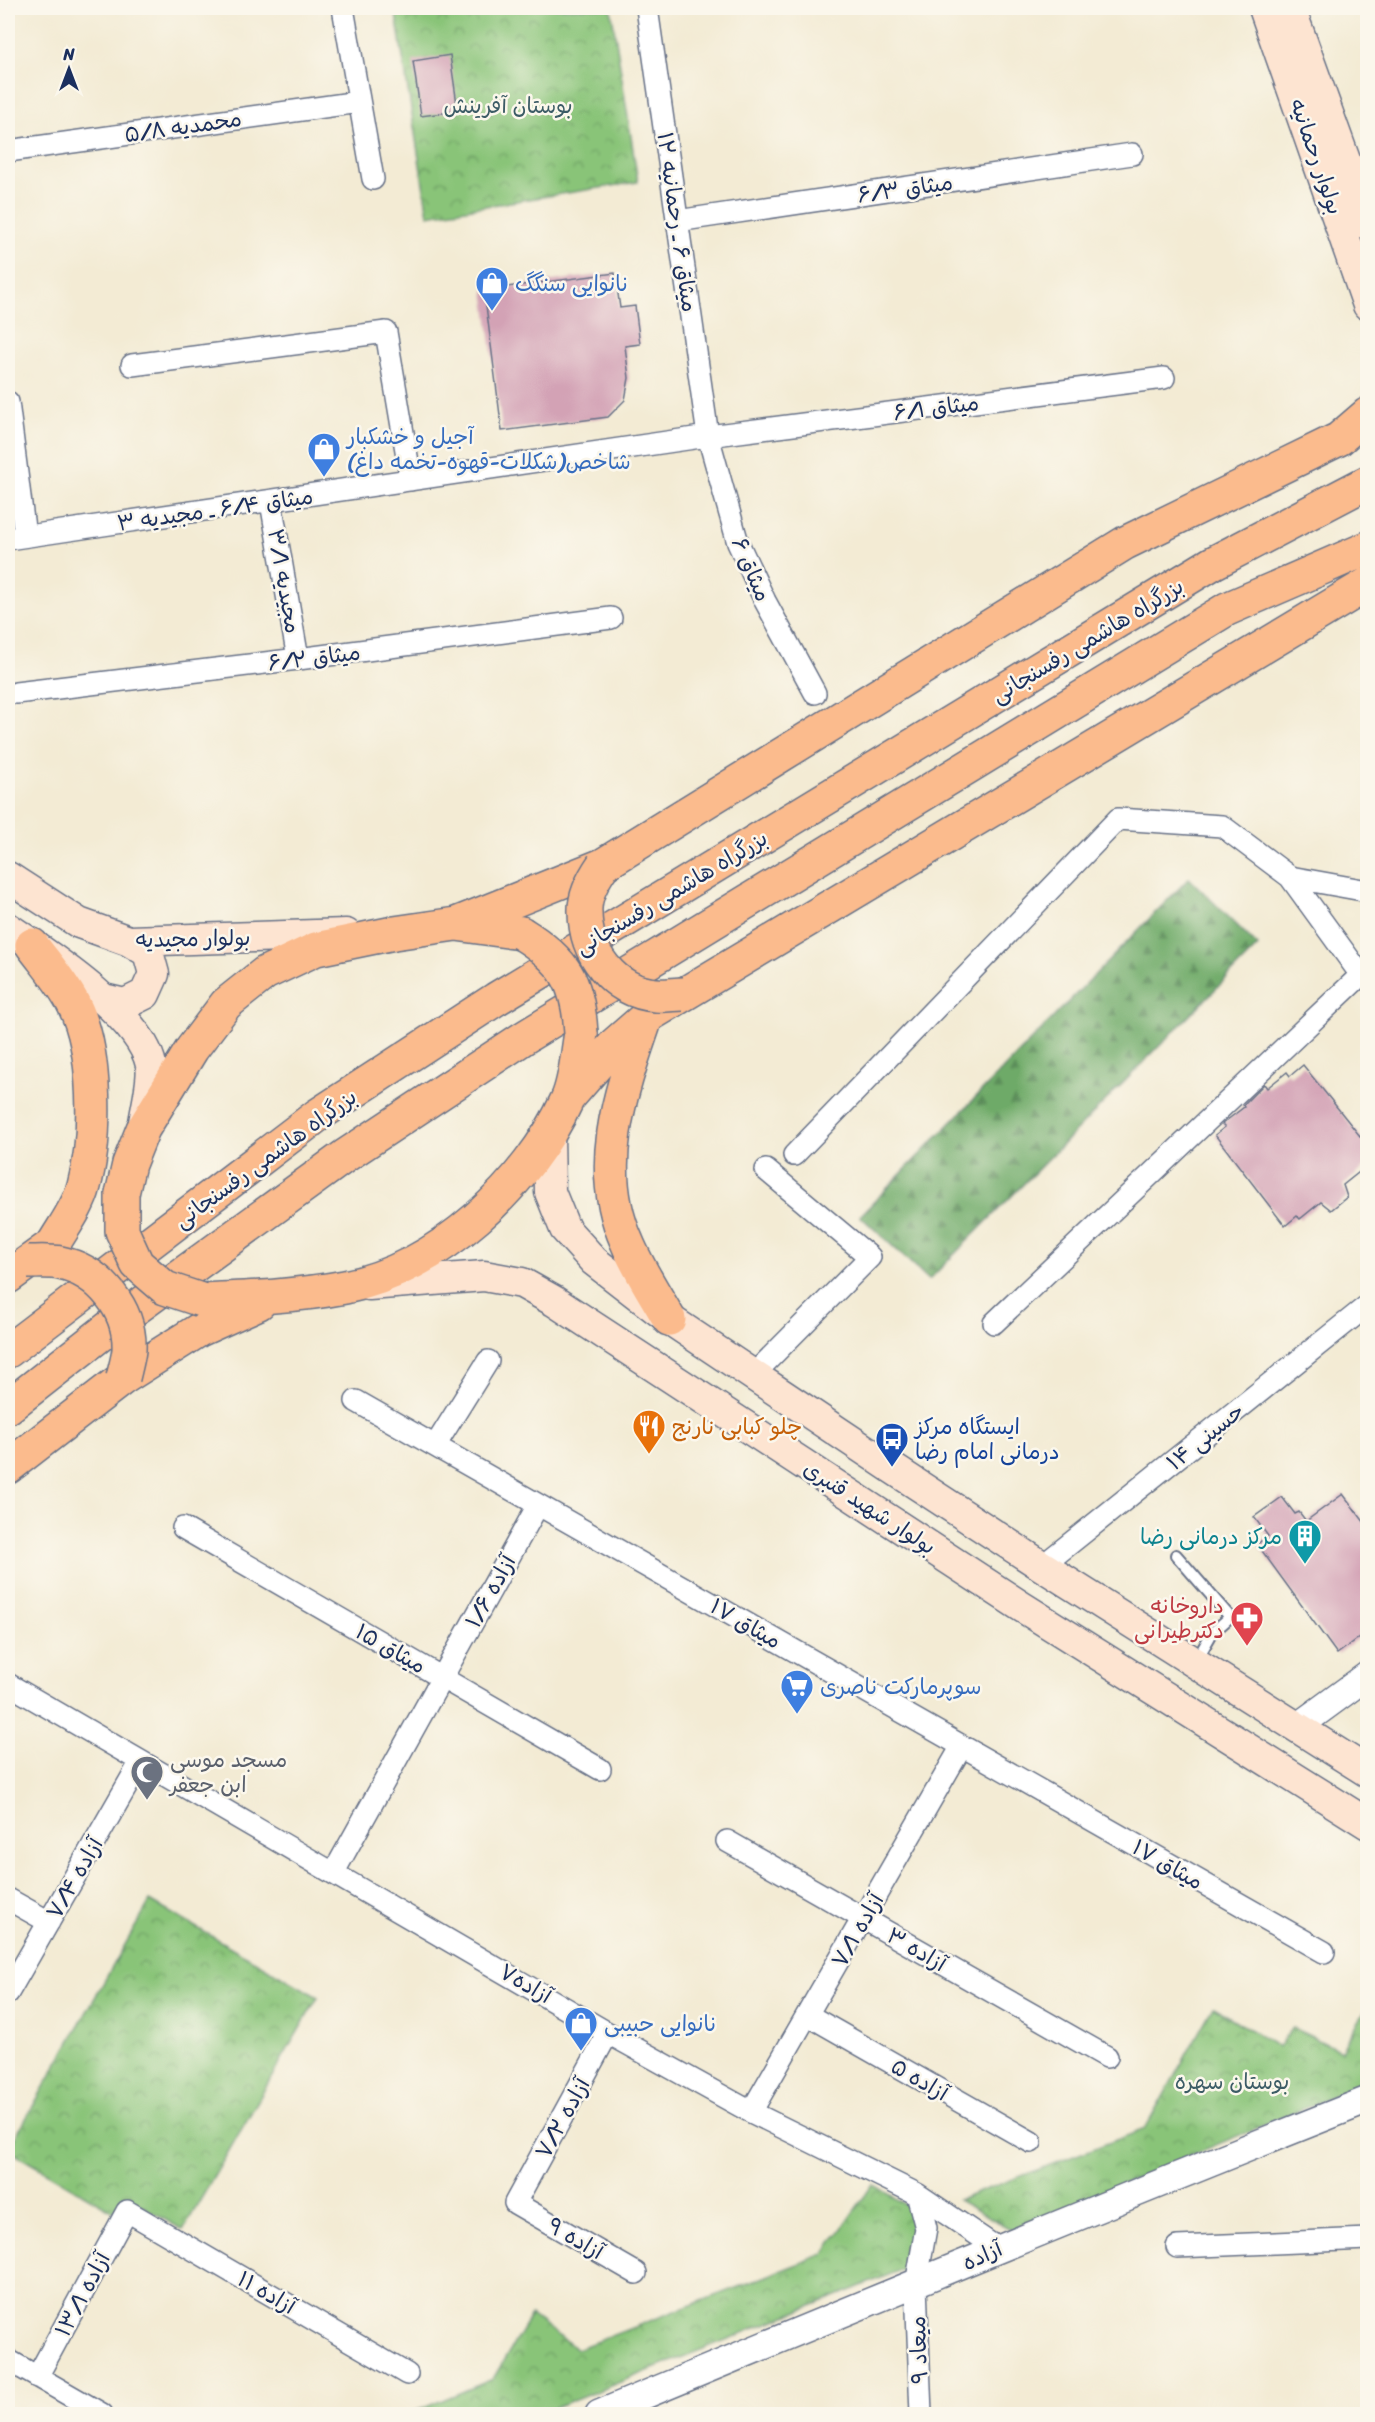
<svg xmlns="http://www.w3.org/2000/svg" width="1375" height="2422" font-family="Sriracha,'Playpen Sans Arabic',sans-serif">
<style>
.forest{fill:url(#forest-firs);stroke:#446c63;stroke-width:1.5}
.park{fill:url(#park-crowns);stroke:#527a6b;stroke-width:1.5}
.building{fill:#d3a2b5}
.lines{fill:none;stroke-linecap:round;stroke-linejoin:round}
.service-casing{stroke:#677187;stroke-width:14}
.minor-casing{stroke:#677187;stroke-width:24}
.tertiary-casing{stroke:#677187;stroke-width:30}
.secondary-casing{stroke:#677187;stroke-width:33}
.trunk-casing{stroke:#677187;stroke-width:36}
.service{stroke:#fff;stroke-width:10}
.minor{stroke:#fff;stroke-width:21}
.tertiary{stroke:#fff;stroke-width:27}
.secondary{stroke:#fde4d1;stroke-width:30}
.trunk{stroke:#fbbb8d;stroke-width:33}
.trunk-bridge-casing{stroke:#677187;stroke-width:36;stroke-linecap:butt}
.trunk-bridge{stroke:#fbbb8d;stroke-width:33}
.labels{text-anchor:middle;stroke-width:5;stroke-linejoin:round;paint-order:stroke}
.park-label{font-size:22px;fill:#3c5c66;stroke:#fbf7ec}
.street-label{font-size:22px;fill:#1b2f5e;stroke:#fbf7ec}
.shop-label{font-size:22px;fill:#366cbe;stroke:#fbf7ec;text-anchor:start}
.food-label{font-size:22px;fill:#c56008;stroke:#fbf7ec;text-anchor:start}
.transit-label{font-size:22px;fill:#164399;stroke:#fbf7ec;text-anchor:start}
.culture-label{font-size:22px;fill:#0d838f;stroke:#fbf7ec;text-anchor:end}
.health-label{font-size:22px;fill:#be3a42;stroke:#fbf7ec;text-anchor:end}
.worship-label{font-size:22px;fill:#5b616d;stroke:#fbf7ec;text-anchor:start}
</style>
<defs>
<pattern id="forest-firs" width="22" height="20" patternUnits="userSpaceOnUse" patternTransform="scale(1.5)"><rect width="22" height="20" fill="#6eaa68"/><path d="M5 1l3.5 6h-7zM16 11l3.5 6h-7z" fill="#5a8b59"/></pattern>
<pattern id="park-crowns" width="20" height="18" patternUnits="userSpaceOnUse" patternTransform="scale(1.5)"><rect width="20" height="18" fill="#89c478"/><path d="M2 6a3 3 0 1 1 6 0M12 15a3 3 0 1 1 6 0" fill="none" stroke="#6fa066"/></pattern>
</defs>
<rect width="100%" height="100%" fill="#fbf7ec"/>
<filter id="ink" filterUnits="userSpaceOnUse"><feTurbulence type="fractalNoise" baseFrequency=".0167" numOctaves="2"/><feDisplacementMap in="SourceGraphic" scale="12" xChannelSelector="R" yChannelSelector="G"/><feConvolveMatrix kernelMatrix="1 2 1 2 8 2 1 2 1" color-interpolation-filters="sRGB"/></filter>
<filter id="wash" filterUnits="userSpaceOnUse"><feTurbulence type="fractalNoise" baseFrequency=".008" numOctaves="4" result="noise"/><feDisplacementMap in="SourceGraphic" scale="24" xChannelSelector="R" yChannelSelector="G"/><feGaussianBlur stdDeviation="1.35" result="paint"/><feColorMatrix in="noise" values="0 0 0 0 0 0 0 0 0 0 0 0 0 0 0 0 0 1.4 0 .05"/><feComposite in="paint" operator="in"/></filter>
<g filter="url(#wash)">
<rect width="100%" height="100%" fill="#f3ebd4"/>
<path class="forest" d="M 1189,878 L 1258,946 L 929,1280 L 860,1216 Z"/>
<path class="park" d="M 395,8 L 611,8 L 638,182 L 428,215 Z
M 150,1901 L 318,1997 L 183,2230 L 124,2196 L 114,2212 L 8,2150 Z
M 1213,2007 L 1278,2047 L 1293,2028 L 1341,2051 L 1367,2008 L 1367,2082 L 1012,2230 L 958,2200 L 1145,2129 Z
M 873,2184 L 915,2211 L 919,2237 L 909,2267 L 540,2414 L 409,2414 L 493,2379 L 531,2315 L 577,2349 L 824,2254 Z"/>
<g id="blocks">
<path class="building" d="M 450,55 L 458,111 L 421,116 L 413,61 Z
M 615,273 L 620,308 L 635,306 L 640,344 L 625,346 L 629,378 L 625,400 L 608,417 L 502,431 L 484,290 Z
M 1303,1065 L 1368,1146 L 1368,1165 L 1343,1185 L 1347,1197 L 1331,1210 L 1321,1202 L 1300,1219 L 1297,1216 L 1285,1226 L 1215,1135 L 1225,1127 L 1222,1124 L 1244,1107 L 1243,1105 L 1264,1084 L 1267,1088 L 1287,1072 L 1290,1076 Z
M 1343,1494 L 1368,1527 L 1368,1631 L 1337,1654 L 1257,1544 L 1268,1536 L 1254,1517 L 1282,1497 L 1295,1514 L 1299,1512 L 1306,1521 Z"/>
</g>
</g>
<g filter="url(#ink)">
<use href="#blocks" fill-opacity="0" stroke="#677187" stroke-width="1.5"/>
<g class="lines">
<g class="service-casing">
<path id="service" d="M 1176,1555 L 1230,1617 L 1212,1633 L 1196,1661"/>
</g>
<g class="minor-casing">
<path id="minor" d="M 343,8 L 373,179
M 647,8 L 708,436 L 738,543 L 765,601 L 815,693
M 8,151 L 359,102
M 677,221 L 1132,154
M 132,365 L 386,332 L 411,480
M 8,402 L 25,536
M 271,502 L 298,659
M 8,539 L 708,436 L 1164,378
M 16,693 L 298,659 L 611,618
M 794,1155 L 1118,819 L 1222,826 L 1290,877 L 1368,891
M 994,1323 L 1361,975 L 1290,877
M 753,1375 L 870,1257 L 766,1170
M 356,1401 L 1324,1952
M 435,1446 L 488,1361
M 183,1528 L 600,1769
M 1042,1566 L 1368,1305
M 8,1684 L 608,2033 L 751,2112 L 917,2194 L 997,2248
M 727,1841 L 1107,2057
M 334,1872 L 538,1505
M 8,1899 L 49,1922
M 8,1993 L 140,1763
M 808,2015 L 1031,2142
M 608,2033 L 515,2203 L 636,2273
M 751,2112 L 962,1746
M 917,2194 L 926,2228 L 916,2285 L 921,2414
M 1177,2247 L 1368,2239
M 8,2360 L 102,2414
M 37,2377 L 127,2211 L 407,2374"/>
</g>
<g class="tertiary-casing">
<path id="tertiary" d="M 1297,1727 L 1368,1675
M 599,2414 C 854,2308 1110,2202 1368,2100"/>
</g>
<g class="secondary-casing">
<path id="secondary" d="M 1264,8 L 1368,305
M 1290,8 L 1368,224
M 8,877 L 79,923 L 129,941 L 346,934
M 8,928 C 48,955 141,1016 151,1065 C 154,1080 145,1112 143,1129
M 104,999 L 125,1004 L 145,994 L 154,974 L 148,952 L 129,941
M 549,1134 L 550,1192 L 565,1229 L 594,1261 L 669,1319 L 892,1468 L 1042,1566 L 1368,1772
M 369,1285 L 484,1276 L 522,1283 L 554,1301 L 1019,1605 L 1368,1824"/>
</g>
<g class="trunk-casing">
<path id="trunk" d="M 456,924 L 603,865 L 1125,543 L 1339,439 L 1368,414
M 32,945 C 46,964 64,984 74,1005 C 97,1050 97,1139 84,1186 C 79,1206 64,1226 54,1243
M 646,1018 C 621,1091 593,1167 627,1242 C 638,1269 655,1294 669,1319
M 568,1098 L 615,1044 L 646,1017 L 1368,584
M 122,1194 L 129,1164 L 143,1129 L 192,1049 L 226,1004 L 265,973 L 316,949 L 394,933 L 456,924 L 521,933
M 8,1277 L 52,1245
M 201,1300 C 249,1298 298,1296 345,1287 C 438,1269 529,1184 567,1100 C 576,1081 577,1054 581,1033
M 8,1351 L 318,1115 L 496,999 L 1213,563 L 1368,482
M 8,1407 L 110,1327 L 345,1156 L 525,1037 L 1227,609 L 1368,548
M 8,1467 L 123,1378 L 199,1330 L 259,1303"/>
</g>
<use href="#service" class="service"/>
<use href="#minor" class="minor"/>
<use href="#tertiary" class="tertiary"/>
<use href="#secondary" class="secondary"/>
<use href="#trunk" class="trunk"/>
<g class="trunk-bridge-casing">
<path id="trunk-bridge" d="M 603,865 C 594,878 584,896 585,912 C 585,952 613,992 656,995 C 665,996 674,994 683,994
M 521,933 C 565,960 578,982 581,1033
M 122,1194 L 122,1231 L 137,1264 L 165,1288 L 201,1300
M 28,1262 C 38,1262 50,1261 60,1263 C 100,1271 131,1310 129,1350 C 128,1359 125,1369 123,1378"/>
</g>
<use href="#trunk-bridge" class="trunk-bridge"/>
</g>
</g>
<defs>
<g id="shop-pin" transform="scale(1.725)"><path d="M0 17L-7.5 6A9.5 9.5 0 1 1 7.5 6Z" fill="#3f7fe0" stroke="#fbf7ec"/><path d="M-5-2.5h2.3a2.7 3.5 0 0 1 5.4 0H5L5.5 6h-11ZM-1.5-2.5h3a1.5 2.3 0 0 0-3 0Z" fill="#fff"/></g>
<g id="restaurant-pin" transform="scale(1.725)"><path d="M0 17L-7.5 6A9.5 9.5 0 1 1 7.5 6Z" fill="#e8710a" stroke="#fbf7ec"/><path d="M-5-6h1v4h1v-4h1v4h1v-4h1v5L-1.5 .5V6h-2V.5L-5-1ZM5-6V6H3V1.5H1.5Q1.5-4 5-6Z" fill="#fff"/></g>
<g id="bus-pin" transform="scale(1.725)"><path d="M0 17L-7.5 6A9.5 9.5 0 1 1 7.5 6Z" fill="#1a4fb4" stroke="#fbf7ec"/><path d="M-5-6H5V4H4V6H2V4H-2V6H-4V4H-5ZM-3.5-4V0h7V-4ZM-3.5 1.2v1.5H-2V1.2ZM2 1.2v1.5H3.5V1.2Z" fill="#fff"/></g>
<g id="building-pin" transform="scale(1.725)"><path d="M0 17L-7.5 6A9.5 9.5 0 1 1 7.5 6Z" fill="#0f9aa8" stroke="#fbf7ec"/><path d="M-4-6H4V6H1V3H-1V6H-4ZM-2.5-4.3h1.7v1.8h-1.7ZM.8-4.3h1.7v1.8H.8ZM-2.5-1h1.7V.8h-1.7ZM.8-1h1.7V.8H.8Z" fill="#fff"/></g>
<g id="pharmacy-pin" transform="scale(1.725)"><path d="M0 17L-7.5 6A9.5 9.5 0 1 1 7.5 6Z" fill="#e0444e" stroke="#fbf7ec"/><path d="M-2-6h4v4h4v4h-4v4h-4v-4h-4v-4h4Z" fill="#fff"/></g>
<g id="supermarket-pin" transform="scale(1.725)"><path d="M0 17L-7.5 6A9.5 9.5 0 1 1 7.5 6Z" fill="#3f7fe0" stroke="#fbf7ec"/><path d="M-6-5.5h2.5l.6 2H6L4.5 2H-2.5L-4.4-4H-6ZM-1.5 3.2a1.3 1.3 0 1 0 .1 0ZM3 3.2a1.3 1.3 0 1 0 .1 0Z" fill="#fff"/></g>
<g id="mosque-pin" transform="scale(1.725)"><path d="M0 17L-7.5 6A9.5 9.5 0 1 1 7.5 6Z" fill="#6b7280" stroke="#fbf7ec"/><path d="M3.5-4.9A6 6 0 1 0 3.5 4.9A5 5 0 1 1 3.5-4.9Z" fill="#fff"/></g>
</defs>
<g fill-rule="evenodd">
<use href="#shop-pin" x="492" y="283"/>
<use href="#shop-pin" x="324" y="449"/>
<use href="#restaurant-pin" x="649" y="1426"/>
<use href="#bus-pin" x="892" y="1439"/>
<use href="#building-pin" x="1305" y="1536"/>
<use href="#pharmacy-pin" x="1247" y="1618"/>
<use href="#supermarket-pin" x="797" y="1686"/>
<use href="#mosque-pin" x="147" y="1772"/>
<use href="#shop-pin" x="581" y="2023"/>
</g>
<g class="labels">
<g class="park-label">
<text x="508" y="113">بوستان آفرینش</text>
<text x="1232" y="2089">بوستان سهره</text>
</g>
<g class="street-label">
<text transform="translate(183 126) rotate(-8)" y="8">محمدیه ۵/۸</text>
<text transform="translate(1317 156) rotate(71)" y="8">بولوار رحمانیه</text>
<text transform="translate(905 188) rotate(-8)" y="8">میثاق ۶/۳</text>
<text transform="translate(678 222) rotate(82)" y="8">میثاق ۶ ـ رحمانیه ۱۲</text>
<text transform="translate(936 407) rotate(-7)" y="8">میثاق ۶/۱</text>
<text transform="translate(215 509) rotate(-8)" y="8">میثاق ۶/۴ ـ مجیدیه ۳</text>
<text transform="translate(752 569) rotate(67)" y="8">میثاق ۶</text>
<text transform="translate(285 581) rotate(80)" y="8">مجیدیه ۳/۱</text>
<text transform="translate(1087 640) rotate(-31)" y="8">بزرگراه هاشمی رفسنجانی</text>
<text transform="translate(314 657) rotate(-7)" y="8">میثاق ۶/۲</text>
<text transform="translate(671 892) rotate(-31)" y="8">بزرگراه هاشمی رفسنجانی</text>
<text transform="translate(193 938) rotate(-1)" y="8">بولوار مجیدیه</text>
<text transform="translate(265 1158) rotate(-36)" y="8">بزرگراه هاشمی رفسنجانی</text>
<text transform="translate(1205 1436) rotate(-39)" y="8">حسینی ۱۴</text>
<text transform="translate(870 1507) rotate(33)" y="8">بولوار شهید قنبری</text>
<text transform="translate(490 1591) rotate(-61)" y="8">آزاده ۱/۶</text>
<text transform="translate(746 1623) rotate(30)" y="8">میثاق ۱۷</text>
<text transform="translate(391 1648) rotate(30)" y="8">میثاق ۱۵</text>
<text transform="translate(1168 1864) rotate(30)" y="8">میثاق ۱۷</text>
<text transform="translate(74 1878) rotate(-60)" y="8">آزاده ۷/۴</text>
<text transform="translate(857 1930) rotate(-60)" y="8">آزاده ۷/۱</text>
<text transform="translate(917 1949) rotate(30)" y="8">آزاده ۳</text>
<text transform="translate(526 1983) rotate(30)" y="8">آزاده۷</text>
<text transform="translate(920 2079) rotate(30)" y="8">آزاده ۵</text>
<text transform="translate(562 2118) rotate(-61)" y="8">آزاده ۷/۲</text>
<text transform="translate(576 2238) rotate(30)" y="8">آزاده ۹</text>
<text transform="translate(982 2255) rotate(-24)" y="8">آزاده</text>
<text transform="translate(267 2292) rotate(30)" y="8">آزاده ۱۱</text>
<text transform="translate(82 2294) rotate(-62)" y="8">آزاده ۱۳/۱</text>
<text transform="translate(918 2350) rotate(-92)" y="8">میعاد ۹</text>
</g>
<g class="shop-label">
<text x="515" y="291">نانوایی سنگگ</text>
<text x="347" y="444">آجیل و خشکبار<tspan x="347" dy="25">شاخص(شکلات-قهوه-تخمه داغ)</tspan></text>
<text x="820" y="1694">سوپرمارکت ناصری</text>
<text x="604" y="2031">نانوایی حبیبی</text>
</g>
<g class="food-label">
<text x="672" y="1434">چلو کبابی نارنج</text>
</g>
<g class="transit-label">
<text x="915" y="1434">ایستگاه مرکز<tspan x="915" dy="25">درمانی امام رضا</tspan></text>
</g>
<g class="culture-label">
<text x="1282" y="1544">مرکز درمانی رضا</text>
</g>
<g class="health-label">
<text x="1224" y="1613">داروخانه<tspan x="1224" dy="25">دکترطیرانی</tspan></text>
</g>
<g class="worship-label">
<text x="170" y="1767">مسجد موسی<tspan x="170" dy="25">ابن جعفر</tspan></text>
</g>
</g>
<rect width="1375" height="2422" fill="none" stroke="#fbf7ec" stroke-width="30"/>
<g transform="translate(69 69)" stroke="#fbf7ec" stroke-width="4.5" paint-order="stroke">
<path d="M0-4.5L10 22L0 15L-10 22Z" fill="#1b2f5e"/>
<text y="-9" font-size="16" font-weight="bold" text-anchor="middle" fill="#1b2f5e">N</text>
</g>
</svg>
